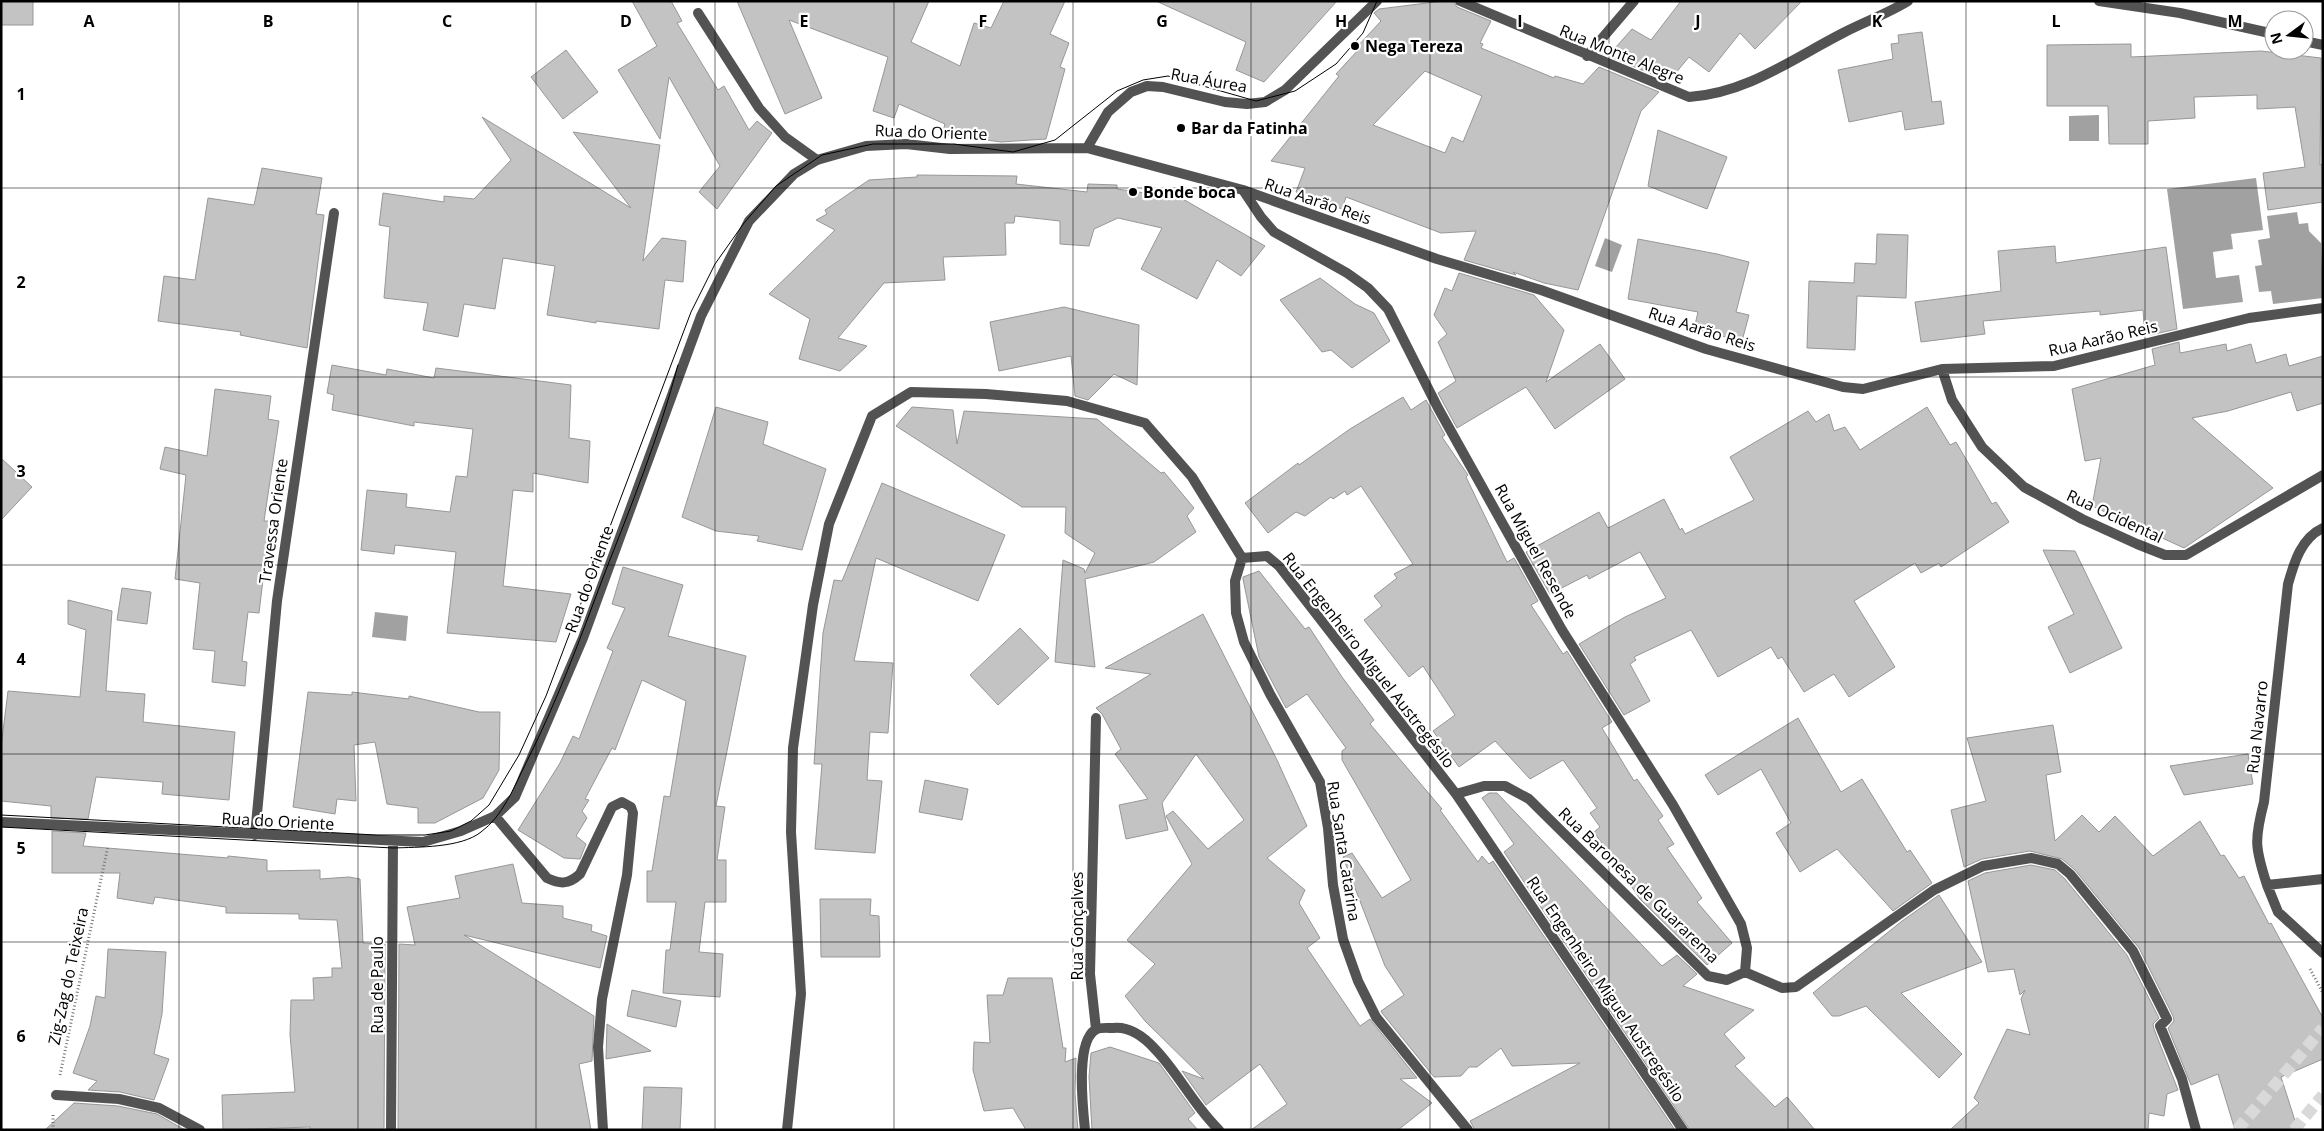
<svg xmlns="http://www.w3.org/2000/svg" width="2324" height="1131" font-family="'Open Sans',sans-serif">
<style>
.water{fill:#a1a1a1}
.building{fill:#c3c3c3;stroke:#979797;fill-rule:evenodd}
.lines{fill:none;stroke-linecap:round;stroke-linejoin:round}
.primary-tunnel{stroke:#d9d9d9;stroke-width:12;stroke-dasharray:12 6;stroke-linecap:butt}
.path{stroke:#757575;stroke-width:3;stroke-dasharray:1 2.5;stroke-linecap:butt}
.service{stroke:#535353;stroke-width:10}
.minor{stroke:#535353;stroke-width:10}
.tram{stroke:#000;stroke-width:1}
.grid{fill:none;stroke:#000;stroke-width:1;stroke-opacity:0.55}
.poi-dot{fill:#000;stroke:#fff;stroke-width:2}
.labels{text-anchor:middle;stroke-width:4.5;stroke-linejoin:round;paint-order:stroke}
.poi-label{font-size:16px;font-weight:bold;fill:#000;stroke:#fff;text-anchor:start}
.street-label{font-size:16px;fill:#000;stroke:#fff}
.grid-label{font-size:16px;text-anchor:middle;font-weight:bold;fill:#000;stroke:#fff;stroke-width:4.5;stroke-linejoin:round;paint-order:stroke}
</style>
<rect width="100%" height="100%" fill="#fff"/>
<path class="water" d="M 2099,115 L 2099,141 L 2069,141 L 2069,116 Z
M 2256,178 L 2263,230 L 2231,234 L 2233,249 L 2213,252 L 2216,278 L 2239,275 L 2243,302 L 2183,309 L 2167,189 Z
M 2297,212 L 2299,224 L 2308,223 L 2309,231 L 2321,243 L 2323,298 L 2273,304 L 2271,291 L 2259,292 L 2255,266 L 2262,265 L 2258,240 L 2270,238 L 2267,216 Z
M 1605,238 L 1622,245 L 1612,272 L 1595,266 Z
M 375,612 L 408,616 L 406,641 L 372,637 Z"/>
<path class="building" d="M 1,1 L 33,1 L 33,25 L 1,25 Z
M 632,1 L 671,1 L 682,21 L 677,23 L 718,90 L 724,86 L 749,130 L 757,121 L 772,133 L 717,209 L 699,192 L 720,166 L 669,77 L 660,139 L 618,70 L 657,46 Z
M 737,1 L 929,1 L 911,42 L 960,66 L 974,23 L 991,28 L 1004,1 L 1065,1 L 1050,34 L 1069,43 L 1060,67 L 1065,69 L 1046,139 L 1001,142 L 942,134 L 945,124 L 899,104 L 894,118 L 873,111 L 888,57 L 789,20 L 822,98 L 785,114 Z
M 1156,1 L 1337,1 L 1264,82 L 1236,70 L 1246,42 Z
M 1443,1 L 1453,1 L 1457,7 L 1491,21 L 1480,43 L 1483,44 L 1481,48 L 1554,78 L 1555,76 L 1583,84 L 1599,67 L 1659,92 L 1641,111 L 1578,290 L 1544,283 L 1513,272 L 1516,275 L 1464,260 L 1476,231 L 1441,233 L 1346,197 L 1342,209 L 1296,192 L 1305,168 L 1271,161 L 1339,76 L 1336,74 L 1359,49 L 1357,47 L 1381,21 L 1374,13 L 1379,9 ZM 1425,71 L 1482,96 L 1463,142 L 1452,137 L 1445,153 L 1373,125 Z
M 1681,1 L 1802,1 L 1755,49 L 1740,33 L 1709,72 L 1689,57 L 1669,81 L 1608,56 L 1632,29 L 1651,40 Z
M 1922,32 L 1932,102 L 1941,101 L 1944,124 L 1905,130 L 1902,111 L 1849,122 L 1838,70 L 1893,59 L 1891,44 L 1899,43 L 1898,35 Z
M 2131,44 L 2131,57 L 2261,51 L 2321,58 L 2320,165 L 2323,164 L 2323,202 L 2268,210 L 2263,173 L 2305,167 L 2295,107 L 2257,109 L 2257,95 L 2194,97 L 2195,118 L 2148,121 L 2148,144 L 2109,144 L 2108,106 L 2047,106 L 2047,45 Z
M 566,50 L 598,92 L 563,119 L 531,77 Z
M 482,117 L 631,208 L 573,132 L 660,145 L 643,261 L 662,238 L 686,241 L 683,282 L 665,280 L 659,329 L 596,321 L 596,323 L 547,315 L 555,266 L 503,258 L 495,309 L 464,304 L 458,337 L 423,330 L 428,303 L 384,298 L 390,227 L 379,225 L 383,193 L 444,202 L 444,196 L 474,199 L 511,160 Z
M 1658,130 L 1727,157 L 1707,209 L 1648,186 Z
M 262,168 L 322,178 L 316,214 L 324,215 L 307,348 L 240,335 L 241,332 L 158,321 L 164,276 L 195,280 L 208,198 L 254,205 Z
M 917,175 L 1017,176 L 1016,184 L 1087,192 L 1088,184 L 1117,185 L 1117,189 L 1181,198 L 1265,246 L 1241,276 L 1217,260 L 1197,299 L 1141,269 L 1162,228 L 1118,218 L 1094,229 L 1089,246 L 1060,244 L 1060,221 L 1015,216 L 1014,223 L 1005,223 L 1006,255 L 943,257 L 945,280 L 884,283 L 838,338 L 867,346 L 840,371 L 799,359 L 810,319 L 769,294 L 835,230 L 816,220 L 827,214 L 825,210 L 869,180 L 917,177 Z
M 1877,234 L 1908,235 L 1906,298 L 1857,296 L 1855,350 L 1807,348 L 1809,281 L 1854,283 L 1855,263 L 1876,264 Z
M 1638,239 L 1717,254 L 1749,262 L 1736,312 L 1749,315 L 1742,341 L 1694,329 L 1698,312 L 1628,299 Z
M 2055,246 L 2056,263 L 2166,247 L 2177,329 L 2150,335 L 2148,324 L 2144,324 L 2143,310 L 2100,315 L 2100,311 L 1983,321 L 1985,334 L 1921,342 L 1915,302 L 2001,291 L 1998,251 Z
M 1459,273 L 1534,295 L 1564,330 L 1546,382 L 1600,344 L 1625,379 L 1555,429 L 1526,387 L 1457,428 L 1438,393 L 1456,381 L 1438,342 L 1447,334 L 1434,315 L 1445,288 L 1452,291 Z
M 1320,278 L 1355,304 L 1374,313 L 1390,341 L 1352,368 L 1331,350 L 1322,352 L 1280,300 Z
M 1064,307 L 1139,325 L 1137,385 L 1114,374 L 1088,400 L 1075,396 L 1071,356 L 999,371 L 990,322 Z
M 2179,342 L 2180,353 L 2226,344 L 2227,351 L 2251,344 L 2256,363 L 2286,354 L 2289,366 L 2323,356 L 2323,403 L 2297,411 L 2291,392 L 2228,411 L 2192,418 L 2273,488 L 2184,548 L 2092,506 L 2101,458 L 2085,461 L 2072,389 L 2155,365 L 2152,349 Z
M 332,365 L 386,375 L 387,369 L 434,378 L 436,368 L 571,385 L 569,438 L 590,441 L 588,483 L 533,473 L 533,492 L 513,490 L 503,586 L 571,594 L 556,642 L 447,633 L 456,552 L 395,545 L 394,554 L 361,550 L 367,490 L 407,494 L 406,507 L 450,512 L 456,476 L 467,477 L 473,429 L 414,422 L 414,426 L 332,410 L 334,395 L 327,393 Z
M 215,389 L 271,396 L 268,419 L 279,421 L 264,521 L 270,521 L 259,613 L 248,612 L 242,661 L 247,662 L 245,686 L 212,682 L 215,651 L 193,649 L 200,583 L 175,579 L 186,475 L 160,469 L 165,447 L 207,456 Z
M 1403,397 L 1411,410 L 1426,400 L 1445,435 L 1442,437 L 1468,475 L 1466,477 L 1507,562 L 1514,558 L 1538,601 L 1531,605 L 1563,654 L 1567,651 L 1612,722 L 1602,728 L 1634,781 L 1637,779 L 1663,816 L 1658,820 L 1674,844 L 1667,848 L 1702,898 L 1697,902 L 1732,943 L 1707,965 L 1640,899 L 1594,832 L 1600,827 L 1590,813 L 1597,808 L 1563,760 L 1530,779 L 1495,741 L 1459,767 L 1433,731 L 1455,715 L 1423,666 L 1409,677 L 1364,620 L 1382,606 L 1374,596 L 1397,578 L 1394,574 L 1413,564 L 1361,486 L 1347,495 L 1345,491 L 1333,499 L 1331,497 L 1305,516 L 1296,512 L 1268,533 L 1245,503 L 1298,463 L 1299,465 L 1350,429 Z
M 716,407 L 768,422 L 763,444 L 826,469 L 802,550 L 757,541 L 759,536 L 716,531 L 682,517 Z
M 912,407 L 953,410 L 957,444 L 964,411 L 1097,419 L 1161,473 L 1164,472 L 1194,508 L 1187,516 L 1196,532 L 1154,562 L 1085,579 L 1095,667 L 1055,662 L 1063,560 L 1084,569 L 1085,573 L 1095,553 L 1065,533 L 1066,507 L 1022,507 L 896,426 Z
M 1927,407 L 1950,445 L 1956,442 L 1992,504 L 1996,502 L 2009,522 L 1941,567 L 1939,563 L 1921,573 L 1915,563 L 1854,601 L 1895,667 L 1849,697 L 1834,674 L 1804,692 L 1782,657 L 1778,659 L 1771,647 L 1718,677 L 1691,630 L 1634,657 L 1636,660 L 1630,664 L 1650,701 L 1624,715 L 1579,644 L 1625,617 L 1666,598 L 1640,552 L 1589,579 L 1587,575 L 1550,594 L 1526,552 L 1599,512 L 1608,528 L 1664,499 L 1680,530 L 1682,528 L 1685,534 L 1754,500 L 1730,457 L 1808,411 L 1816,422 L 1829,414 L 1834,431 L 1845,427 L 1860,450 Z
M 1,458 L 32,487 L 1,520 Z
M 882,483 L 1005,535 L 978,601 L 876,558 L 854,661 L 893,663 L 888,733 L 870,732 L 867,780 L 882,781 L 875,853 L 815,849 L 822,764 L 814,764 L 823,633 L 834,580 L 842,581 Z
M 2043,550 L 2075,551 L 2122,648 L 2070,673 L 2048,627 L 2074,614 Z
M 623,567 L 683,585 L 668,636 L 746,656 L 716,806 L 725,807 L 717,860 L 726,860 L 726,902 L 705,902 L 699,952 L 723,954 L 720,997 L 663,993 L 666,950 L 670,950 L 676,902 L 647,902 L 647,871 L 652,871 L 664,796 L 670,797 L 686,701 L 642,680 L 615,750 L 612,748 L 585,799 L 589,800 L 582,811 L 587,818 L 576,836 L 586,844 L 580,859 L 564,858 L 518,830 L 560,763 L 573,736 L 579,739 L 613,651 L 607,648 L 625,608 L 612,604 Z
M 1259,571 L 1305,629 L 1309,627 L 1342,677 L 1374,720 L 1370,724 L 1442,809 L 1440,810 L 1478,862 L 1482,856 L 1489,864 L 1493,861 L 1675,1130 L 1475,1130 L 1470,1121 L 1580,1063 L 1512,1066 L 1501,1048 L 1477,1067 L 1469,1067 L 1461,1076 L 1434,1077 L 1382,1013 L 1381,1011 L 1404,995 L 1385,966 L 1343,857 L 1352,853 L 1382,898 L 1411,880 L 1342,760 L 1342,751 L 1346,748 L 1307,694 L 1286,708 L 1259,657 L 1243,579 L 1243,577 Z
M 122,588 L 151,592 L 147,624 L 117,620 Z
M 68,600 L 112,611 L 106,691 L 145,694 L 143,722 L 235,732 L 229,800 L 162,794 L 163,782 L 96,777 L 88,819 L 51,818 L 51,806 L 1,801 L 1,747 L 8,691 L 80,697 L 86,630 L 68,624 Z
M 1203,614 L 1277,760 L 1307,826 L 1267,858 L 1305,890 L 1299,903 L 1320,938 L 1307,948 L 1360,1026 L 1370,1019 L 1417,1078 L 1400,1079 L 1432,1103 L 1398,1130 L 1251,1130 L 1287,1104 L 1260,1064 L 1206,1105 L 1182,1071 L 1204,1079 L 1145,1021 L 1125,996 L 1155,964 L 1127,940 L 1192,864 L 1166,816 L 1173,811 L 1208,849 L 1244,820 L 1196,754 L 1162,803 L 1168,830 L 1126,839 L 1119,805 L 1148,799 L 1115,754 L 1121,749 L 1102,714 L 1096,708 L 1151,674 L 1105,668 Z
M 1020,628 L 1049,658 L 998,705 L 970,675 Z
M 308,692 L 352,695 L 352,692 L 409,699 L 409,696 L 479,712 L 500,712 L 499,770 L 483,798 L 435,823 L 418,823 L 418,808 L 387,804 L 375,742 L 354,745 L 356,801 L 337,799 L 335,814 L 293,807 Z
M 1798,718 L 1841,792 L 1862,779 L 1907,852 L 1910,850 L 1932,883 L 1893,911 L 1837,849 L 1800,872 L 1776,833 L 1791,823 L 1761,769 L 1718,795 L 1705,775 Z
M 2053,725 L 2061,772 L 2046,775 L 2055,841 L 2082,815 L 2099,832 L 2115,816 L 2153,856 L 2200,821 L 2221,856 L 2224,855 L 2239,878 L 2244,876 L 2269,924 L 2271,923 L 2323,1018 L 2323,1059 L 2281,1077 L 2298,1130 L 2235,1130 L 2218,1074 L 2191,1085 L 2168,1028 L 2174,1021 L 2173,1016 L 2139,948 L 2075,870 L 2062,859 L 2030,851 L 1982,859 L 1964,867 L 1951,810 L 1986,801 L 1967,738 Z
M 2248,754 L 2253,784 L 2184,795 L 2170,766 Z
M 925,780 L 968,789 L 962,820 L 919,812 Z
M 1489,793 L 1497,793 L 1662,966 L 1677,955 L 1697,974 L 1683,986 L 1754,1010 L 1724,1034 L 1745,1058 L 1735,1066 L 1775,1107 L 1787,1097 L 1815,1130 L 1690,1130 L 1504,852 L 1514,844 L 1482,798 Z
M 52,831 L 86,833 L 83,846 L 228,858 L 228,856 L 267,860 L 267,871 L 320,870 L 320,879 L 349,877 L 360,879 L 363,943 L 385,944 L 384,1130 L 310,1130 L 310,1127 L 223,1130 L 222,1095 L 295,1092 L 290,1035 L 291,1000 L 314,1000 L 313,978 L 332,977 L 332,968 L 342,968 L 337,920 L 299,919 L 299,914 L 226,913 L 226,907 L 155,897 L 153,904 L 117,898 L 120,873 L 52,873 Z
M 513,864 L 522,903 L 563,906 L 563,918 L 592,925 L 591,931 L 607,936 L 600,968 L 464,935 L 594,1016 L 592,1061 L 579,1064 L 591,1130 L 398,1130 L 399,944 L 415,945 L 407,907 L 460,898 L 455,876 Z
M 2031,865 L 2055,870 L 2065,879 L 2127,955 L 2159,1018 L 2153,1024 L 2154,1029 L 2178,1090 L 2167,1094 L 2164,1116 L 2149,1113 L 2148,1130 L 1950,1130 L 1979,1103 L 1974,1098 L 2007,1029 L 2030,1035 L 2021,999 L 2025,990 L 2020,995 L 2014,969 L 1988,972 L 1968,881 L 1985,873 Z
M 1939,895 L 1982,962 L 1901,993 L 1962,1054 L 1939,1078 L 1866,1006 L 1839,1016 L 1832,1016 L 1813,993 L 1902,921 Z
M 820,899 L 871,899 L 870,915 L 879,916 L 880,957 L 821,957 Z
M 108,949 L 166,952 L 162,1014 L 154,1054 L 169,1059 L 154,1100 L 120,1092 L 88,1090 L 97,1081 L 73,1073 L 90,1026 L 96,996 L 105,998 Z
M 1008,978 L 1052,978 L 1063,1048 L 1066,1048 L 1065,1062 L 1076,1058 L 1075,1093 L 1078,1130 L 1026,1130 L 1013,1108 L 984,1111 L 973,1070 L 974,1042 L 990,1043 L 987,995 L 1003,995 Z
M 632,990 L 681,1001 L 676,1027 L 627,1016 Z
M 607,1024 L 651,1051 L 606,1059 Z
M 1110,1047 L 1159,1063 L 1195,1113 L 1188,1119 L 1198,1130 L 1092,1130 L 1089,1077 L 1091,1053 Z
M 644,1087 L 682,1088 L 680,1130 L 642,1130 Z
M 74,1103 L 118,1106 L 157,1114 L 185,1130 L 45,1130 Z"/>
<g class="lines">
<path class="primary-tunnel" d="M 2237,1130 L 2323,1028
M 2294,1130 L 2323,1095"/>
<path class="path" d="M 2310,969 L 2323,993
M 60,1075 L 108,846
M 53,1115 L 53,1130"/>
<path class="service" d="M 698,13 L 759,108 L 785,137 L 817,160
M 1096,1029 L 1090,974 L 1096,718"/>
<path class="minor" d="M 1460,1 L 1689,97 C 1747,93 1792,59 1843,33 C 1864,22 1887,14 1908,1
M 2099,1 L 2180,13 L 2274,34
M 2304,41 L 2323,45
M 1587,56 L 1634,1
M 1087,148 L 1108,112 L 1131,92 L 1147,86 L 1163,87 L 1225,102 L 1247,104 L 1265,102 L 1285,90 L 1377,1
M 1243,190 L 1261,217 L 1274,232 L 1347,273 L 1368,288 L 1388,309 L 1438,408 L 1562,630 L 1673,805 L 1741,924 L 1747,948 L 1745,972
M 1942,369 L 1952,400 L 1982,447 L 2024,487 L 2082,519 L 2137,544 L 2165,555 L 2186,555 L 2323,475
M 2323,528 C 2301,538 2294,563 2288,584 L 2264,802 C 2254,840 2255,848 2267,885 L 2323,879
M 1242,558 L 1235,581 L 1236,613 L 1244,642 L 1270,694 L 1320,782 L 1328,828 L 1333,885 L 1343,939 L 1358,981 L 1376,1017 L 1468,1130
M 1456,794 L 1484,786 L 1505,786 L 1529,799 L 1708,976 L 1727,980 L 1745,972 L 1782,988 L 1796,987 L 1934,890 L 1983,866 L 2031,858 L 2058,864 L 2070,874 L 2133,951 L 2167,1019 L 2160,1026 L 2182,1079 L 2196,1130
M 495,816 L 547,878 C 560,884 568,885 580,874 L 612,807 L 622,802 L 631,807 L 633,813 L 627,875 L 602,999 L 598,1047 L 603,1130
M 1,822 L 423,842 L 461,831 L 495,816 L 515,797 L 583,638 L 701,316 L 749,221 L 794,174 L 817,160 L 866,146 L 906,144 L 950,149 L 1087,148 L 1243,190 L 1437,259 L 1541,290 L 1706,349 L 1843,387 L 1863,389 L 1942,369 L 2054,366 L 2249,318 L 2323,308
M 255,835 L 277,601 L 334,213
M 2267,885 L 2278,912 L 2323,953
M 56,1095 L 119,1099 L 159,1108 L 200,1130
M 391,1130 L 393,841
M 787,1130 L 801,994 L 791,832 L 793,748 L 813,605 L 829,524 L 872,416 L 911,392 L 986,394 L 1067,401 L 1145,423 L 1192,477 L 1242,558 L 1267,556 L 1279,566 L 1456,794 L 1683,1130
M 1085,1130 C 1083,1109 1075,1043 1095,1030 C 1099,1027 1108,1028 1113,1028 C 1130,1026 1144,1037 1155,1049 C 1179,1074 1194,1106 1219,1130"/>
<path class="tram" d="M 1,815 L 376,835 L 425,835 L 451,831 L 471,821 L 489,805 L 519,755 L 546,696 L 691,312 L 715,264 L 744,223 L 776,186 L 822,155 L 873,144 L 954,144 L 1013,152 L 1055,140 L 1117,91 L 1143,80 L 1168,76 L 1256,101 L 1295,91 L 1336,64 L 1363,33 L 1377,1
M 1,827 L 393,848 C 418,847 461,848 481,832 C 503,816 514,787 526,763 C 557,702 580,639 604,575 C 631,506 659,437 678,365"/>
</g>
<path class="grid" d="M 179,1 L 179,1130M 358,1 L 358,1130M 536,1 L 536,1130M 715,1 L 715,1130M 894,1 L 894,1130M 1073,1 L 1073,1130M 1251,1 L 1251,1130M 1430,1 L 1430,1130M 1609,1 L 1609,1130M 1788,1 L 1788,1130M 1966,1 L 1966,1130M 2145,1 L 2145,1130M 1,188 L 2323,188M 1,377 L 2323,377M 1,565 L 2323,565M 1,754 L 2323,754M 1,942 L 2323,942"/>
<g class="poi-dot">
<circle cx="1355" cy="46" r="5"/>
<circle cx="1181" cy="128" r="5"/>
<circle cx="1133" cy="192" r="5"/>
</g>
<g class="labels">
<g class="poi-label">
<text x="1365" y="52">Nega Tereza</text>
<text x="1191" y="134">Bar da Fatinha</text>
<text x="1143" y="198">Bonde boca</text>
</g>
<g class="street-label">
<text transform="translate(1622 54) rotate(22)" y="6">Rua Monte Alegre</text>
<text transform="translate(1209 80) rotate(10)" y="6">Rua Áurea</text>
<text transform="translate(931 132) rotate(2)" y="6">Rua do Oriente</text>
<text transform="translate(1318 201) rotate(19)" y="6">Rua Aarão Reis</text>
<text transform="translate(1702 329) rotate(18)" y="6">Rua Aarão Reis</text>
<text transform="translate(2103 338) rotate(-13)" y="6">Rua Aarão Reis</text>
<text transform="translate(2115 516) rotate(25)" y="6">Rua Ocidental</text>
<text transform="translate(273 521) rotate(-82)" y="6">Travessa Oriente</text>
<text transform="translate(1536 551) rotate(61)" y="6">Rua Miguel Resende</text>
<text transform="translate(589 579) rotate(-70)" y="6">Rua do Oriente</text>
<text transform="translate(1369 660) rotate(52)" y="6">Rua Engenheiro Miguel Austregésilo</text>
<text transform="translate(2257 727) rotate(-84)" y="6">Rua Navarro</text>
<text transform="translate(278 821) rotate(3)" y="6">Rua do Oriente</text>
<text transform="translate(1344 851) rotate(81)" y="6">Rua Santa Catarina</text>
<text transform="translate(1639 885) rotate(44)" y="6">Rua Baronesa de Guararema</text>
<text transform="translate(1077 926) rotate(-90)" y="6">Rua Gonçalves</text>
<text transform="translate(68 976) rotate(-78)" y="6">Zig-Zag do Teixeira</text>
<text transform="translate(377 985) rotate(-90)" y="6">Rua de Paulo</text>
<text transform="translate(1606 989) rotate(56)" y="6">Rua Engenheiro Miguel Austregésilo</text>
</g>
</g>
<g class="grid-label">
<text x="89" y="27">A</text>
<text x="268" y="27">B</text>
<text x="447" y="27">C</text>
<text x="626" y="27">D</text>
<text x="804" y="27">E</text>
<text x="983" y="27">F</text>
<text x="1162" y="27">G</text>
<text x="1341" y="27">H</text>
<text x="1520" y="27">I</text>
<text x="1698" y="27">J</text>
<text x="1877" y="27">K</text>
<text x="2056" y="27">L</text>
<text x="2235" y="27">M</text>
<text x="21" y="100">1</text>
<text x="21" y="288">2</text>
<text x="21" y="477">3</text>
<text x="21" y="665">4</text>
<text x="21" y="854">5</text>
<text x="21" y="1042">6</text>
</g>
<rect width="2324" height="1131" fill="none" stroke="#000000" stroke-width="5"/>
<g transform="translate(2289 35) rotate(255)"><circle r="24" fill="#ffffff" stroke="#999999"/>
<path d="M0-4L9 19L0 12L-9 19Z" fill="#000000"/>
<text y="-8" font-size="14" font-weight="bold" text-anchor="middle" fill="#000000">N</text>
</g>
</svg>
